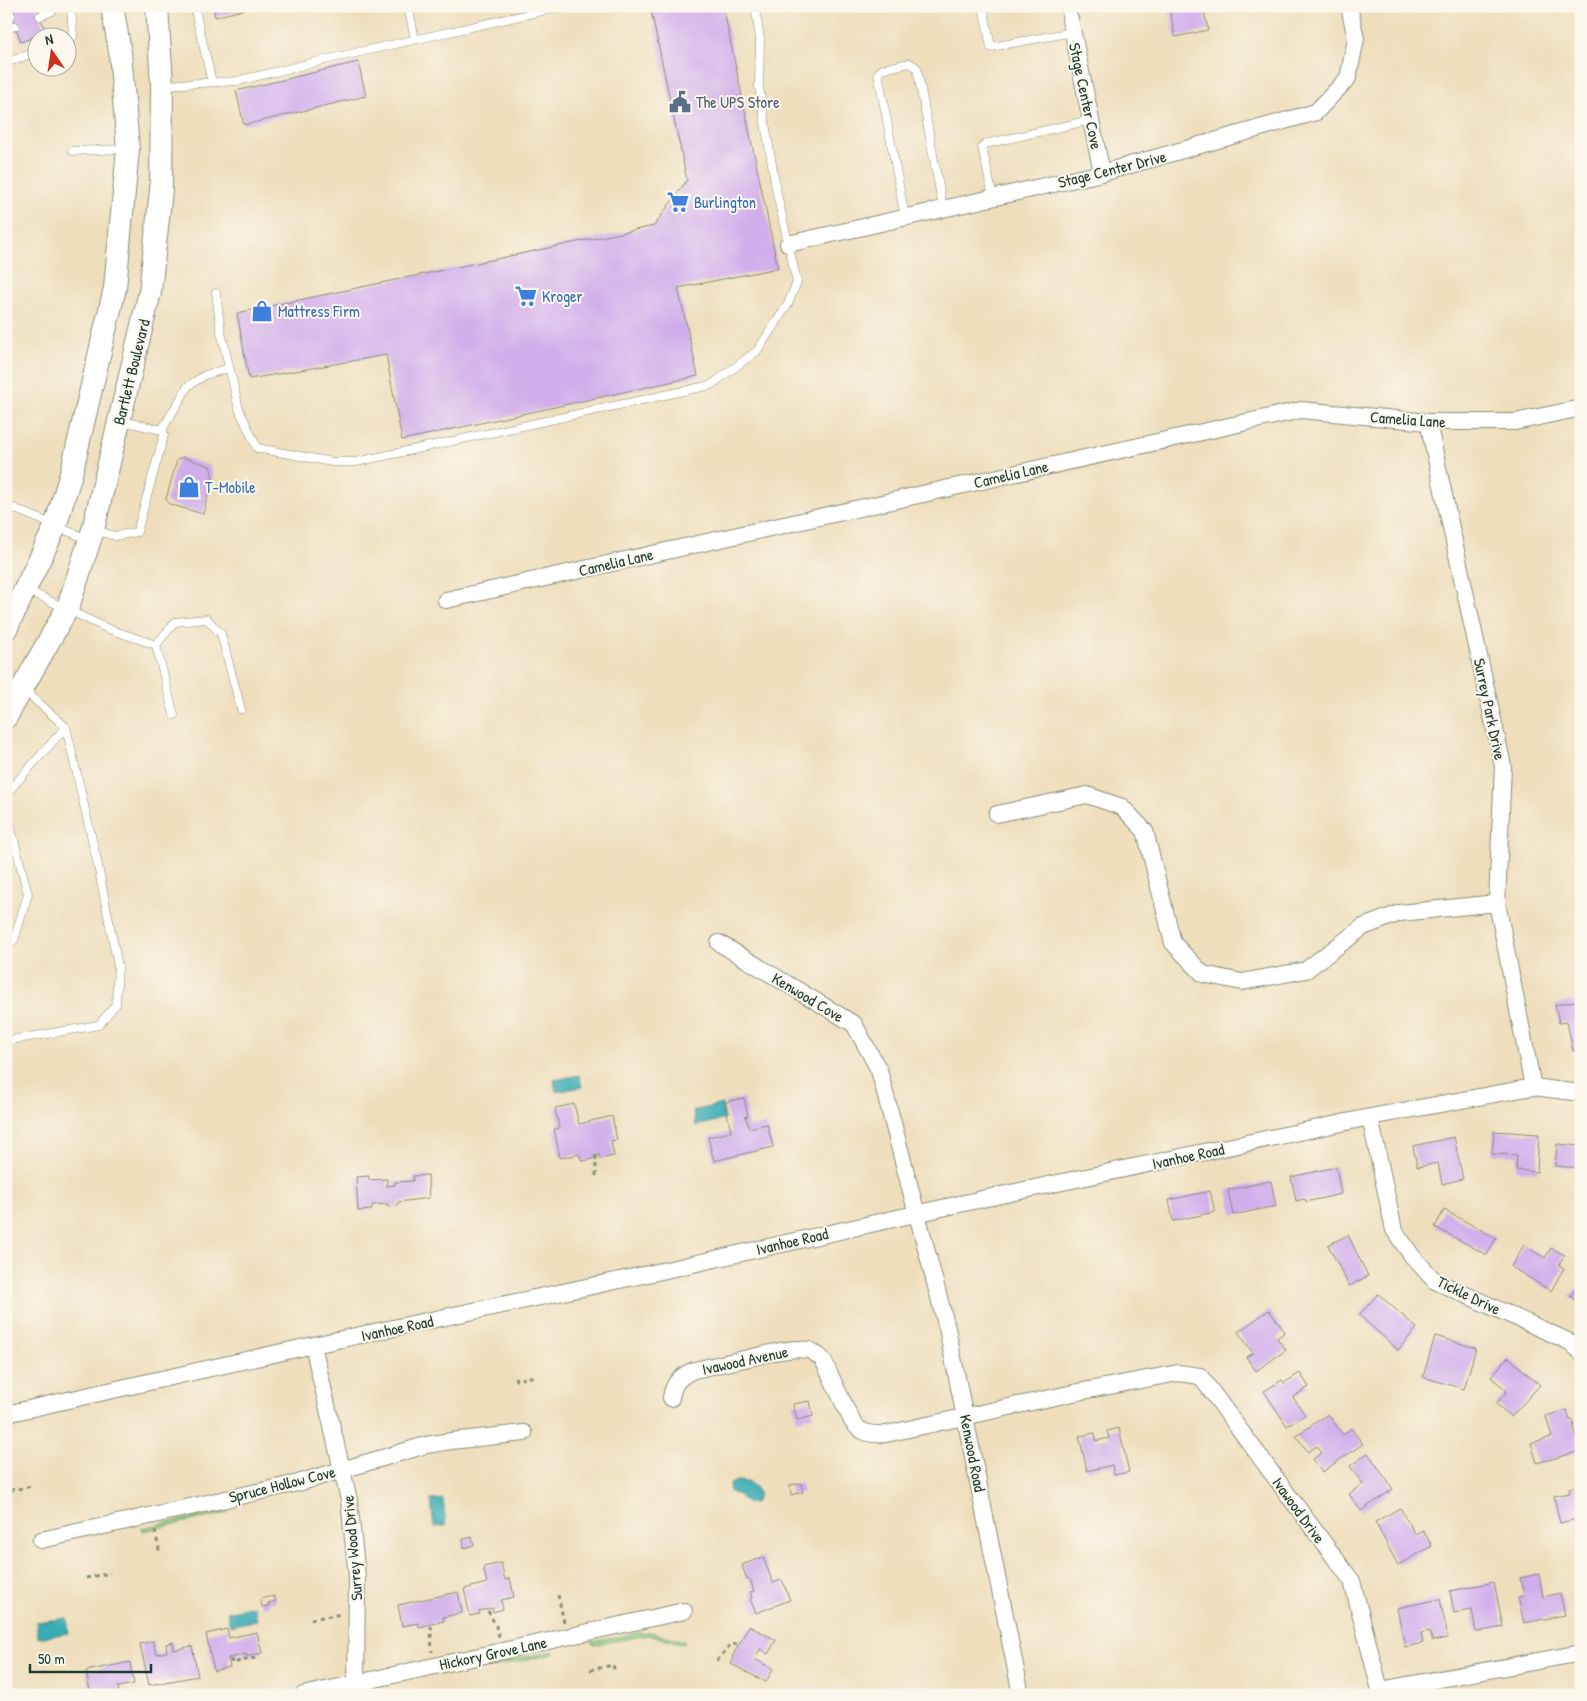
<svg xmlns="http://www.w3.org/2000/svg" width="1587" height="1701" font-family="'Patrick Hand',sans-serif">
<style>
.green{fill:#96d084;stroke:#5a865c}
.water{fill:#39abb4;stroke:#2c7474}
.building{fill:#d1adec}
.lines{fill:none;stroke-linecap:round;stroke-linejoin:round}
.lane-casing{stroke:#868e78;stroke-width:9}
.street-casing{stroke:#868e78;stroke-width:18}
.secondary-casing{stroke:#868e78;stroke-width:24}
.path{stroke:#868e78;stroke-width:3;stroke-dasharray:4 4;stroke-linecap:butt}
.lane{stroke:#fff;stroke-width:8}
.street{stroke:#fff;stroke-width:16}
.secondary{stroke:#fff;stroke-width:22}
.labels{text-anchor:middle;stroke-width:4;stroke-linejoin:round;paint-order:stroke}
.street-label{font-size:16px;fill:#1f3d34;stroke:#fbf7ec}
.service-label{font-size:16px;fill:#4e5e75;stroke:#fbf7ec;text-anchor:start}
.shop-label{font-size:16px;fill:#366cbe;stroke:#fbf7ec;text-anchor:start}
</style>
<rect width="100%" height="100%" fill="#fbf7ec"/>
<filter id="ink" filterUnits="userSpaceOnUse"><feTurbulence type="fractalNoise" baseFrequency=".02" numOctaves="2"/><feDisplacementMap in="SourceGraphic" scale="10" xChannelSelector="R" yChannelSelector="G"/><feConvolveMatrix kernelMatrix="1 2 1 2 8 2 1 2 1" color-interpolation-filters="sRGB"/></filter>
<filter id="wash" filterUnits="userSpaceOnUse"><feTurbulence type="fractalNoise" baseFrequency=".0096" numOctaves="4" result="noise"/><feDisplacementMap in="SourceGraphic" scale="20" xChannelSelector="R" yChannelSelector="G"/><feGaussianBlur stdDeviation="1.12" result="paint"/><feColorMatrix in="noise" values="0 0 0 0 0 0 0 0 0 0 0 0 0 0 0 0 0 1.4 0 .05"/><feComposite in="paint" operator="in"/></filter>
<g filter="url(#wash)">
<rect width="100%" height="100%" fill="#eedebc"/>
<path class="green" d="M 227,1510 L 228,1513 L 143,1531 L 142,1528 Z
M 650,1632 L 684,1641 L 684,1644 L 648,1635 L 594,1645 L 593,1642 L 638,1633 Z
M 553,1651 L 554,1654 L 468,1672 L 468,1669 Z"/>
<path class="water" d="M 579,1075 L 582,1087 L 556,1092 L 554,1080 Z
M 722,1104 L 725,1119 L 696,1126 L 693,1111 Z
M 736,1481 C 747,1481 755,1483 759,1494 L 756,1502 L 748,1504 L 738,1495 L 730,1492 L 729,1485 Z
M 443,1499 L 446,1526 L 434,1527 L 431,1500 Z
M 254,1606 L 257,1620 L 230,1626 L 227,1612 Z
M 67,1618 L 69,1633 L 38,1638 L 36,1622 Z"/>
<g id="blocks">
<path class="building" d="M 8,6 L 36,6 L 46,32 L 21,42 Z
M 213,6 L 254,6 L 254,7 L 215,17 Z
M 650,6 L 723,6 L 778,268 L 678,288 L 698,376 L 402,440 L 386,355 L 249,379 L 237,313 L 654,226 L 687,180 Z
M 1169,6 L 1203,6 L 1208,30 L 1175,37 Z
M 358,62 L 366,96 L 244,125 L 236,91 Z
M 182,457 L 210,466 L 213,476 L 203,514 L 169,504 L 166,499 L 177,460 Z
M 1581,1000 L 1581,1049 L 1573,1051 L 1567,1022 L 1559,1023 L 1555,1005 Z
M 744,1098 L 748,1116 L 744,1117 L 746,1118 L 749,1128 L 767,1124 L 773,1147 L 714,1161 L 708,1137 L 731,1132 L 725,1102 Z
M 574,1104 L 579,1124 L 612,1116 L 617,1140 L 611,1141 L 614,1156 L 600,1159 L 599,1155 L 593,1156 L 593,1159 L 582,1161 L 579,1154 L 560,1158 L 554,1129 L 559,1128 L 555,1108 Z
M 1494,1131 L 1539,1134 L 1537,1172 L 1516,1170 L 1517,1155 L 1492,1154 Z
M 1454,1137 L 1463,1179 L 1442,1184 L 1438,1163 L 1417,1167 L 1413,1146 Z
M 1557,1144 L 1581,1146 L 1581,1168 L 1555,1166 Z
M 1336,1167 L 1341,1194 L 1306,1202 L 1305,1199 L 1296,1201 L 1291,1177 Z
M 428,1175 L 429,1198 L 398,1202 L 398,1206 L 388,1207 L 388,1204 L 372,1205 L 372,1210 L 358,1211 L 356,1177 L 369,1176 L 369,1180 L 387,1179 L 387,1186 L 395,1185 L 395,1182 L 413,1181 L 413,1176 Z
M 1271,1181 L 1276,1206 L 1233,1215 L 1228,1190 Z
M 1210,1191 L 1215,1212 L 1173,1221 L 1169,1200 Z
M 1444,1210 L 1496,1238 L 1487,1255 L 1435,1227 Z
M 1348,1235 L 1368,1276 L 1349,1286 L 1328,1245 Z
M 1524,1245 L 1545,1258 L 1551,1248 L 1565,1255 L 1559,1265 L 1564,1268 L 1551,1291 L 1511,1267 Z
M 1581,1283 L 1581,1305 L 1570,1296 Z
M 1378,1294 L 1417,1328 L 1398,1350 L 1359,1315 Z
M 1269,1310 L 1285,1332 L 1277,1338 L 1286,1350 L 1256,1371 L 1246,1357 L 1253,1353 L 1238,1332 Z
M 1435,1336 L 1476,1348 L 1464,1389 L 1423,1377 Z
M 1508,1357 L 1540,1385 L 1511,1417 L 1496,1404 L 1507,1391 L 1491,1377 Z
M 1300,1373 L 1309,1387 L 1293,1397 L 1305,1415 L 1287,1426 L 1264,1391 L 1282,1380 L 1284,1383 Z
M 810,1401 L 813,1416 L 797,1420 L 793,1404 Z
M 1567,1410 L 1570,1420 L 1572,1420 L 1581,1451 L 1537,1463 L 1531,1443 L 1552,1437 L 1546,1416 Z
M 1328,1414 L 1343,1435 L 1351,1428 L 1363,1444 L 1322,1472 L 1313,1459 L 1322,1453 L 1317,1446 L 1308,1452 L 1296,1436 Z
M 1119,1428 L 1129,1472 L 1114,1475 L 1112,1465 L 1087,1471 L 1079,1436 L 1095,1433 L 1096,1441 L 1109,1438 L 1107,1431 Z
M 1368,1453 L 1393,1489 L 1361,1511 L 1349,1494 L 1363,1484 L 1350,1466 Z
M 801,1483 L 803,1492 L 791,1495 L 790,1485 Z
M 1581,1485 L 1581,1531 L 1580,1532 L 1577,1519 L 1560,1523 L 1554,1496 L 1570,1493 L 1569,1488 Z
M 1400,1508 L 1415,1534 L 1423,1530 L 1432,1546 L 1398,1565 L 1375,1522 Z
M 472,1537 L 474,1545 L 464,1548 L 463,1539 Z
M 763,1557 L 773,1583 L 782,1580 L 790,1600 L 756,1613 L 750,1599 L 752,1598 L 750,1592 L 754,1591 L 750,1579 L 747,1580 L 742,1565 Z
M 501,1563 L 505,1580 L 510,1578 L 514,1597 L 501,1600 L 503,1609 L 493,1612 L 492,1608 L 479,1611 L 480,1614 L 470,1616 L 464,1589 L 487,1583 L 483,1567 Z
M 1539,1574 L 1543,1597 L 1560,1593 L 1565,1615 L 1524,1623 L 1518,1597 L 1524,1596 L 1520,1578 Z
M 1494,1582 L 1503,1627 L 1476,1632 L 1472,1610 L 1454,1613 L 1450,1591 Z
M 458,1592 L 462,1613 L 443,1617 L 444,1621 L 419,1627 L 418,1623 L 402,1626 L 398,1605 Z
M 274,1596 L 276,1601 L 268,1603 L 269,1606 L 262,1607 L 260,1599 Z
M 1440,1599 L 1448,1638 L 1432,1641 L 1430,1631 L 1421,1633 L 1423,1643 L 1405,1647 L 1397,1608 Z
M 749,1626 L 776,1640 L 768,1654 L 760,1649 L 755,1659 L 773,1669 L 766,1682 L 731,1664 L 734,1658 L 732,1657 Z
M 227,1629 L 229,1638 L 257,1632 L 262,1653 L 246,1657 L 246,1654 L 228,1658 L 230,1667 L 214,1671 L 206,1634 Z
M 153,1641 L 156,1654 L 167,1652 L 166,1644 L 173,1642 L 174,1650 L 192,1646 L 198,1676 L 149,1685 L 140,1644 Z
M 130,1662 L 134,1684 L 118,1687 L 119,1693 L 91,1695 L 86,1671 Z"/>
</g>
</g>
<g filter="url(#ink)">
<use href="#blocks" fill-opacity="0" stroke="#868e78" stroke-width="1"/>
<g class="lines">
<g class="lane-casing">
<path id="lane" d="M 194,6 L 212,82
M 408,6 L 415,39
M 983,6 L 991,47 L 1073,32
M 1063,6 L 1070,19
M 6,8 L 8,8
M 40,16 L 52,11 L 54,6
M 6,17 L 11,15
M 6,29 L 15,26
M 68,39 L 73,37 L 71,6
M 6,63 L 38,51
M 165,85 L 237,81 L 320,61 L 564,6
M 72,151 L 125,149
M 993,197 L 982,147 L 985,144 L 1091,120
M 905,217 L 878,73 L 883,69 L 910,63 L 917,68 L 943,208
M 216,293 L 221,332 L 239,409 L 257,448 L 332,462 L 356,462 L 711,385 L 757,351 L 788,304 L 797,282 L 777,194 L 759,87 L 760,39 L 755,6
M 162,430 L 188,386 L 205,375 L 229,368
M 6,505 L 87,539
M 95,530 L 115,536 L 137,532 L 164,435 L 162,430 L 122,421
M 27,590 L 106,628 L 156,645 L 175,622 L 207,619 L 221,634 L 241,709
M 156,645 L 174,715
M 6,794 L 66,727 L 24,690
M 6,809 L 28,894 L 14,940 L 6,945
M 6,1041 L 99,1025 L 116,1004 L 118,966 L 97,861 L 66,727"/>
</g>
<g class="street-casing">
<path id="street" d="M 1070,19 L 1102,173
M 788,244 L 1102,173 L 1316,112 L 1348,78 L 1356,39 L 1349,6
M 1428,422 L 1503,766 L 1497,903 L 1533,1087
M 446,600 L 1301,410 L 1428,422 L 1515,422 L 1581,408
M 997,814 L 1087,795 L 1122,807 L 1145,831 L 1173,943 L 1203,974 L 1242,982 L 1306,970 L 1363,927 L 1400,913 L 1497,903
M 719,943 L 854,1024 L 879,1070 L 947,1328 L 1021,1695
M 1370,1117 L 1394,1230 L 1412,1256 L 1435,1281 L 1570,1342 L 1581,1352
M 313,1345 L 349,1500 L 357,1577 L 356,1693
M 671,1398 C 673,1383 680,1376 694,1370 L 780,1351 L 796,1349 L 809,1350 L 819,1356 L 823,1360 L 852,1421 C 861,1434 872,1435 886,1434 L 1078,1392 L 1178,1373 L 1200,1376 L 1352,1581 L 1380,1690 L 1581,1653
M 6,1414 L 318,1344 L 648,1274 L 982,1199 L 1370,1117 L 1533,1087 L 1581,1093
M 41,1540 L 298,1483 L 426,1445 L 451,1441 L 524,1433
M 303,1695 L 684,1611"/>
</g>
<g class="secondary-casing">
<path id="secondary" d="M 6,629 L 55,527 L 72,470 L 115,288 L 128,149 L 120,52 L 112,6
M 6,717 L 68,607 L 93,530 L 150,292 L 161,190 L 162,85 L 157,6"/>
</g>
<path class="path" d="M 596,1156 L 596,1176
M 515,1377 L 516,1380 L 536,1376
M 12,1488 L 12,1490 L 33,1486
M 155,1531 L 160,1554
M 86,1578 L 110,1573
M 558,1595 L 564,1622
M 488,1611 L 496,1626 L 499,1637
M 311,1619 L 342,1614
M 431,1626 L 432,1652
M 231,1659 L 232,1663 L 255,1658
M 717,1661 L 731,1644 L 737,1644
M 590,1670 L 613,1665 L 615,1672"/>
<use href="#lane" class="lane"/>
<use href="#street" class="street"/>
<use href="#secondary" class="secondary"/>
</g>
</g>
<defs>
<g id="civic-bare" transform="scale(1.725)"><path d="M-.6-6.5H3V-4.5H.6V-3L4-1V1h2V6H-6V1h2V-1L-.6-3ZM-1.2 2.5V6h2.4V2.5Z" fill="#5c6f8a" stroke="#fbf7ec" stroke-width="2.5" paint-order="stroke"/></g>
<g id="supermarket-bare" transform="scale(1.725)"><path d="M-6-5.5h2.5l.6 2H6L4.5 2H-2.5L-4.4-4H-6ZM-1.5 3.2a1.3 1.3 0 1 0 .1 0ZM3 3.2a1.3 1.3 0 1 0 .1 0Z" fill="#3f7fe0" stroke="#fbf7ec" stroke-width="2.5" paint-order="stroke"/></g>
<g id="shop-bare" transform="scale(1.725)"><path d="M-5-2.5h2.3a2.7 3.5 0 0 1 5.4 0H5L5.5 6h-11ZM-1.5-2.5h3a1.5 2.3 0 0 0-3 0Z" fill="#3f7fe0" stroke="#fbf7ec" stroke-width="2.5" paint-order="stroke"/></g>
</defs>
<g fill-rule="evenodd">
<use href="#civic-bare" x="680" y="102"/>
<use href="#supermarket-bare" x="678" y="202"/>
<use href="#supermarket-bare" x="526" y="296"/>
<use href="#shop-bare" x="262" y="311"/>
<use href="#shop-bare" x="189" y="487"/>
</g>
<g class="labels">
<g class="street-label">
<text transform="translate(1086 96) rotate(78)" y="6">Stage Center Cove</text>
<text transform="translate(1112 169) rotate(-14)" y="6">Stage Center Drive</text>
<text transform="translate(131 372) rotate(-76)" y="6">Bartlett Boulevard</text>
<text transform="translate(1408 419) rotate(4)" y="6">Camelia Lane</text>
<text transform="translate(1011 474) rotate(-13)" y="6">Camelia Lane</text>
<text transform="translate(616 562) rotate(-13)" y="6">Camelia Lane</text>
<text transform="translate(1490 709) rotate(78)" y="6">Surrey Park Drive</text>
<text transform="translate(808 997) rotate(31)" y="6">Kenwood Cove</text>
<text transform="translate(1188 1156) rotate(-12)" y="6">Ivanhoe Road</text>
<text transform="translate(792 1241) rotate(-13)" y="6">Ivanhoe Road</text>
<text transform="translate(1469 1295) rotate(26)" y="6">Tickle Drive</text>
<text transform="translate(397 1328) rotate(-12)" y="6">Ivanhoe Road</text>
<text transform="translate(745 1360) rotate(-12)" y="6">Ivawood Avenue</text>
<text transform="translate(973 1453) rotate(79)" y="6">Kenwood Road</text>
<text transform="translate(282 1484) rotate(-14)" y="6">Spruce Hollow Cove</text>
<text transform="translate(1299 1510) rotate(54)" y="6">Ivawood Drive</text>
<text transform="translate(352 1548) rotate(-95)" y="6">Surrey Wood Drive</text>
<text transform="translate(493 1653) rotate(-12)" y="6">Hickory Grove Lane</text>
</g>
<g class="service-label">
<text x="696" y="108">The UPS Store</text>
</g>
<g class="shop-label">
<text x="694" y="208">Burlington</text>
<text x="542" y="302">Kroger</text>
<text x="278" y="317">Mattress Firm</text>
<text x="205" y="493">T-Mobile</text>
</g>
</g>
<rect width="1587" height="1701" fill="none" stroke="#fbf7ec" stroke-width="25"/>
<g transform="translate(52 52) rotate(347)"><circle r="24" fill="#fbf7ec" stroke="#a3ada2"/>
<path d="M0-4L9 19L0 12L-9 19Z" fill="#c8321e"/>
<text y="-8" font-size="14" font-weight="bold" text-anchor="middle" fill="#1f3d34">N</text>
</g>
<path d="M30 1664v8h121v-8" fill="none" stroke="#1f3d34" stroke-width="2.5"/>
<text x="38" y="1664" font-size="15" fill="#1f3d34" stroke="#fbf7ec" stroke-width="4" paint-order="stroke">50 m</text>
</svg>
